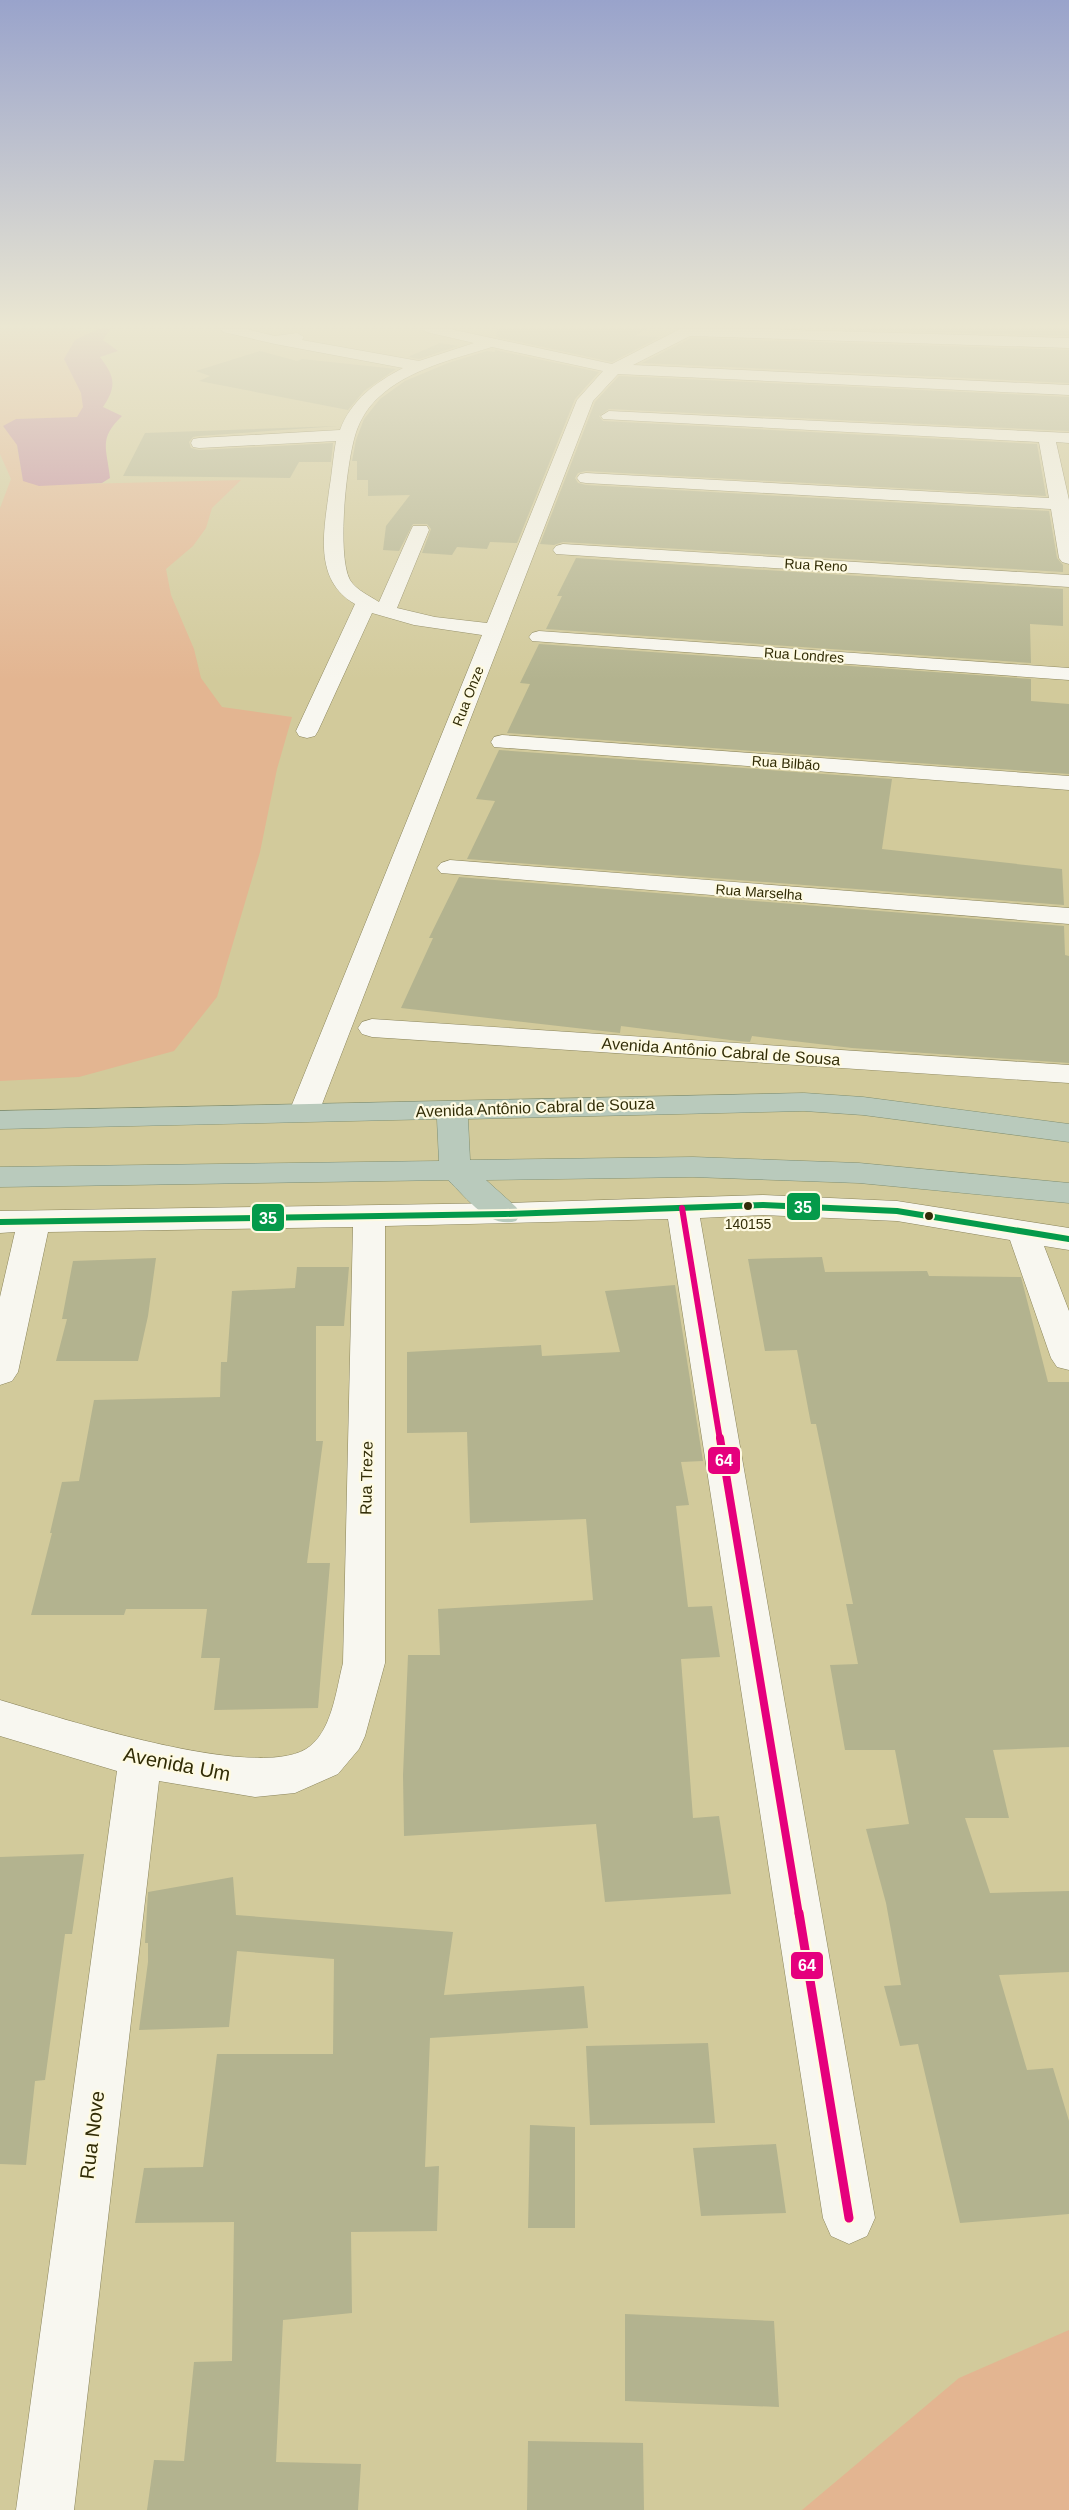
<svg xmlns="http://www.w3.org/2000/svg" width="1069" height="2510" font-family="Helvetica,sans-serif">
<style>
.green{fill:#e3b591}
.water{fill:#c38aa0}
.building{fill:#b3b38f}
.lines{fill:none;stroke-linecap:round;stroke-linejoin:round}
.minor-casing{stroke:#8a845b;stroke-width:1}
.highway-casing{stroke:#818f71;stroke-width:1}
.minor{fill:#f8f7f0;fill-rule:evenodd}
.highway{fill:#b9cabc;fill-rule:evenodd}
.bus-1-casing{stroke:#fefae2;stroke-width:10}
.bus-2-far2-casing{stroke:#fefae2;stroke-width:10}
.bus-2-far1-casing{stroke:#fefae2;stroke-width:12}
.bus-2-casing{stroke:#fefae2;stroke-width:14}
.bus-1{stroke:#059a4a;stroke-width:6}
.bus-2-far2{stroke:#e5007d;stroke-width:6}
.bus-2-far1{stroke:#e5007d;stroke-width:8}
.bus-2{stroke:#e5007d;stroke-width:9}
.bus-dot{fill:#322d07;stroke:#fefae2;stroke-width:2}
.labels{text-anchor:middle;stroke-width:4.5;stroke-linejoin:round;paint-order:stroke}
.far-street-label{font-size:14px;fill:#322d07;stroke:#fefae2}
.bus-label{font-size:14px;fill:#322d07;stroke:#fefae2}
.street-label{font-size:16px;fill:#322d07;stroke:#fefae2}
.near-street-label{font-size:20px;fill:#322d07;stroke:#fefae2}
.line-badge{stroke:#fefae2;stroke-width:2}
.badge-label{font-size:16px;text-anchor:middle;font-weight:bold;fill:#fff}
</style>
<rect width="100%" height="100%" fill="#d2ca9b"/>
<path class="green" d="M 0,329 L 76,329 L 95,333 L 84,407 L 77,418 L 16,419 L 17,445 L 23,480 L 39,485 L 241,480 L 212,508 L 206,528 L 193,546 L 166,569 L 171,595 L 194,649 L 201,678 L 222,707 L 292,717 L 277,769 L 260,852 L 217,997 L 174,1051 L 79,1077 L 0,1081 L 0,508 L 11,479 L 0,454 Z
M 1069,2330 L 1069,2510 L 802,2510 L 959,2378 Z"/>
<path class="water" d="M 98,329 L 110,329 L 103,340 L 118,351 L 100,357 C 115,377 117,386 103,407 L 122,416 C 98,439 107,448 110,478 L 102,483 L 39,486 L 23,481 L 17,445 L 3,426 L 16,419 L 77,417 L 83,407 L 81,393 L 64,359 L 75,340 Z"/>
<path class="building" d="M 497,329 L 647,329 L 634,336 L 660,337 L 612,362 L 496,337 Z
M 829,329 L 1069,329 L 1069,336 Z
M 691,338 L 1069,350 L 1069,383 L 642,363 Z
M 440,343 L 458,346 L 419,359 L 408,357 Z
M 495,350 L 599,372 L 575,399 L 517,543 L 490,542 L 487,549 L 457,547 L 452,555 L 422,553 L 431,529 L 427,524 L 413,524 L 399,551 L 383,550 L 386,526 L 410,495 L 368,496 L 368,480 L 357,480 L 357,461 L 352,461 L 356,440 L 364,419 L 380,399 L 405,381 L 448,363 L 487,351 L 495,352 Z
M 260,351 L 297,361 L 302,359 L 396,369 L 364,391 L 348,410 L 199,381 L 210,376 L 196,371 Z
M 619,376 L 1069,397 L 1069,431 L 609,409 L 599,416 L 603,421 L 1037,444 L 1046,496 L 586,471 L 578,473 L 575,478 L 578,483 L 586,485 L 1049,511 L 1057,558 L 1063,565 L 1063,572 L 563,542 L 554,545 L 540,544 L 595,402 Z
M 339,426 L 199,436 L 193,437 L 189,442 L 191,448 L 199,450 L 333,443 L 331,462 L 299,462 L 290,478 L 123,476 L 145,433 Z
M 576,558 L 1063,589 L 1063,626 L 1030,624 L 1031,663 L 546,629 L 562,596 L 557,596 Z
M 539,644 L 1031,679 L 1031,701 L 1069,704 L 1069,774 L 507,733 L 530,684 L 520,683 Z
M 499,750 L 892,779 L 882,849 L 1062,869 L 1064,905 L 467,859 L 495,801 L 476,799 Z
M 459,877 L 1064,926 L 1065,955 L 1069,956 L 1069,1063 L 852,1048 L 752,1036 L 750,1042 L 738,1041 L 621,1026 L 620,1033 L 401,1008 L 433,938 L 429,938 Z
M 822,1257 L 825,1272 L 927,1271 L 929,1276 L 1021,1277 L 1048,1382 L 1069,1382 L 1069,1747 L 993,1750 L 1009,1818 L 965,1818 L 990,1893 L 1069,1891 L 1069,1972 L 999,1975 L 1027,2070 L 1053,2068 L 1069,2121 L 1069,2214 L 960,2223 L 918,2044 L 900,2046 L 884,1986 L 901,1985 L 886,1903 L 866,1829 L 909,1824 L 895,1750 L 845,1750 L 830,1665 L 858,1664 L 846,1604 L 853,1604 L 816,1424 L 811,1424 L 797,1350 L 765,1351 L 748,1259 Z
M 156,1258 L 148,1316 L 138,1361 L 56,1361 L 67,1319 L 62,1319 L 73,1261 Z
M 297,1267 L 349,1267 L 344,1326 L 316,1326 L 316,1441 L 323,1441 L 307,1563 L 330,1563 L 318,1708 L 214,1710 L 220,1658 L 201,1658 L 207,1609 L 126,1609 L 124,1615 L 31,1615 L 52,1533 L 50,1533 L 62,1482 L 79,1481 L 94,1400 L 220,1397 L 221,1362 L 227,1362 L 232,1291 L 295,1288 Z
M 675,1285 L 703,1461 L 681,1462 L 689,1505 L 676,1506 L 688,1607 L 712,1606 L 720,1657 L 681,1659 L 693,1818 L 719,1816 L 731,1894 L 605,1902 L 596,1824 L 404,1836 L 403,1775 L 408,1655 L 440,1655 L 438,1609 L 593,1600 L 586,1519 L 470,1523 L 467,1432 L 407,1433 L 407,1352 L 541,1345 L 542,1356 L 620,1352 L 605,1291 Z
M 84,1854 L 72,1934 L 65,1934 L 45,2080 L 35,2081 L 26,2165 L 0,2164 L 0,1857 Z
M 233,1877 L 236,1915 L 453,1932 L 444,1995 L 584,1986 L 588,2028 L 430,2038 L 425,2167 L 439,2166 L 437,2231 L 351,2232 L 352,2313 L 283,2320 L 276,2462 L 361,2464 L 358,2510 L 147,2510 L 154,2460 L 184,2461 L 194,2362 L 232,2361 L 234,2222 L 135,2223 L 144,2168 L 203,2167 L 217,2054 L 333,2054 L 334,1959 L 237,1951 L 229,2027 L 139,2030 L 148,1962 L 148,1943 L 145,1943 L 148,1892 Z
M 708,2043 L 715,2123 L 590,2125 L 586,2046 Z
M 530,2125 L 575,2127 L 575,2228 L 528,2228 Z
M 776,2144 L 786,2213 L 701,2216 L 693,2148 Z
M 625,2314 L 774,2321 L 779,2407 L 625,2401 Z
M 528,2441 L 643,2443 L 644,2510 L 527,2510 Z"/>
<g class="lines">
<g class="minor-casing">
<path id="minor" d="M 221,329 L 246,329 L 275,336 L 297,333 L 304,337 L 302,340 L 419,361 L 474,343 L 426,332 L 424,329 L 450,329 L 612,364 L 680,329 L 758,329 L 1069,338 L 1069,348 L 690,336 L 633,365 L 1069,385 L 1069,395 L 618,374 L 593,401 L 319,1112 L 315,1119 L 304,1121 L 293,1119 L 289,1112 L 482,635 L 414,625 L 372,613 L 318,731 L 315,736 L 307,738 L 299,736 L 296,731 L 355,604 C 313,580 324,531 329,491 C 332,474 333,457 336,441 L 199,448 L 193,447 L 191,443 L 193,439 L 199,438 L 340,430 C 351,400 376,382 403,368 L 275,344 L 223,332 ZM 492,347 L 603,371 L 577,400 L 487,623 L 435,617 L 397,608 L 429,530 L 427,526 L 413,526 L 411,530 L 379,602 C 370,596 356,590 350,580 C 336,554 347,452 358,427 C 363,415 370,405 379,397 C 409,369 454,359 492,347 Z
M 609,411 L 1069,433 L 1069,443 L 1056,442 L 1069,500 L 1069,564 L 1062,562 L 1059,558 L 1051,509 L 586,483 L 580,482 L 577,478 L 580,474 L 586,473 L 1049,498 L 1039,442 L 603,419 L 601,416 Z
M 563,544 L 1069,575 L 1069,587 L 556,554 L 553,550 L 556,546 Z
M 539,631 L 1069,668 L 1069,680 L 532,641 L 529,637 L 532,633 Z
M 502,735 L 1069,776 L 1069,790 L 494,747 L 491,742 L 494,737 Z
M 450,860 L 1069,908 L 1069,924 L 441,873 L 437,868 L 441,863 Z
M 372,1019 L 1069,1065 L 1069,1083 L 372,1037 L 362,1034 L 358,1028 L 362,1022 Z
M 763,1195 L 897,1201 L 1069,1228 L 1069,1250 L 1044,1246 L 1069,1311 L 1069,1370 L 1057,1367 L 1051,1358 L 1010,1240 L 897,1221 L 763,1215 L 700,1218 L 875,2218 L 867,2236 L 849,2244 L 831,2236 L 823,2218 L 668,1219 L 385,1226 L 385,1663 L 365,1736 L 359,1749 L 338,1774 L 295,1793 L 255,1797 L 159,1781 L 74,2510 L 16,2510 L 117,1771 L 0,1736 L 0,1700 C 61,1718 253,1781 306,1749 C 332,1733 336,1690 343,1663 L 353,1227 L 48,1232 L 18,1372 L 12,1381 L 0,1385 L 0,1297 L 15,1232 L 0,1233 L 0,1211 L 505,1203 Z"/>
</g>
<g class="highway-casing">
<path id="highway" d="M 804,1093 L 863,1097 L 1069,1124 L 1069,1142 L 863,1115 L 804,1111 L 468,1119 L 470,1160 L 693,1157 L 859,1163 L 1069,1183 L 1069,1203 L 859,1183 L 693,1177 L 486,1180 L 516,1207 L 521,1214 L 516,1221 C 489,1229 467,1198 448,1180 L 0,1187 L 0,1167 L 439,1161 L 437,1119 L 0,1129 L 0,1111 Z"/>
</g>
<use href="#minor" class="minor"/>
<use href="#highway" class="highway"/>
<g class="bus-1-casing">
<path id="bus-1" d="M 0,1222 L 505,1214 L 763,1205 L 897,1211 L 1069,1239"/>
</g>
<g class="bus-2-far2-casing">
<path id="bus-2-far2" d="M 682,1208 L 720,1440"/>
</g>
<g class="bus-2-far1-casing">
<path id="bus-2-far1" d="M 720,1438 L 799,1915"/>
</g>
<g class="bus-2-casing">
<path id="bus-2" d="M 799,1913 L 849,2218"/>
</g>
<use href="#bus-1" class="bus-1"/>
<use href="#bus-2-far2" class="bus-2-far2"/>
<use href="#bus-2-far1" class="bus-2-far1"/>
<use href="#bus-2" class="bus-2"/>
</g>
<linearGradient id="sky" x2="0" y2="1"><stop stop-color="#99a3cb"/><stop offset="0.48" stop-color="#ebe7d2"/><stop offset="1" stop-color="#ebe7d2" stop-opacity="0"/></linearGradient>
<rect width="1069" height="680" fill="url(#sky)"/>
<g class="bus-dot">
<circle cx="748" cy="1206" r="5"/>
<circle cx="929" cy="1216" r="5"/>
</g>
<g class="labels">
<g class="far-street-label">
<text transform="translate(816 565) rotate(3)" y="5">Rua Reno</text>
<text transform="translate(804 655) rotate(4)" y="5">Rua Londres</text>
<text transform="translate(468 696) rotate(-69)" y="5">Rua Onze</text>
<text transform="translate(786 763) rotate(4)" y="5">Rua Bilbão</text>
<text transform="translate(759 892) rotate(4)" y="5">Rua Marselha</text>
</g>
<g class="bus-label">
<text x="748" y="1229">140155</text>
</g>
<g class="street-label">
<text transform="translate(721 1051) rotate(4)" y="6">Avenida Antônio Cabral de Sousa</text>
<text transform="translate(535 1107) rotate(-2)" y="6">Avenida Antônio Cabral de Souza</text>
<text transform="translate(366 1478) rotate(-89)" y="6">Rua Treze</text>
</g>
<g class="near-street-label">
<text transform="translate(177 1764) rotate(11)" y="7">Avenida Um</text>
<text transform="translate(92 2135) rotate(-83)" y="7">Rua Nove</text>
</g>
</g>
<g class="line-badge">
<rect x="786" y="1192" width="35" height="29" rx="6" fill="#059a4a"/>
<rect x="251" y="1203" width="34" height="29" rx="6" fill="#059a4a"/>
<rect x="707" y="1446" width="34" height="29" rx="6" fill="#e5007d"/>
<rect x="790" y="1951" width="34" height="29" rx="6" fill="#e5007d"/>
</g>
<g class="badge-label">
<text x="803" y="1213">35</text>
<text x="268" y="1224">35</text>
<text x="724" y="1466">64</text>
<text x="807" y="1971">64</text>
</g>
</svg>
